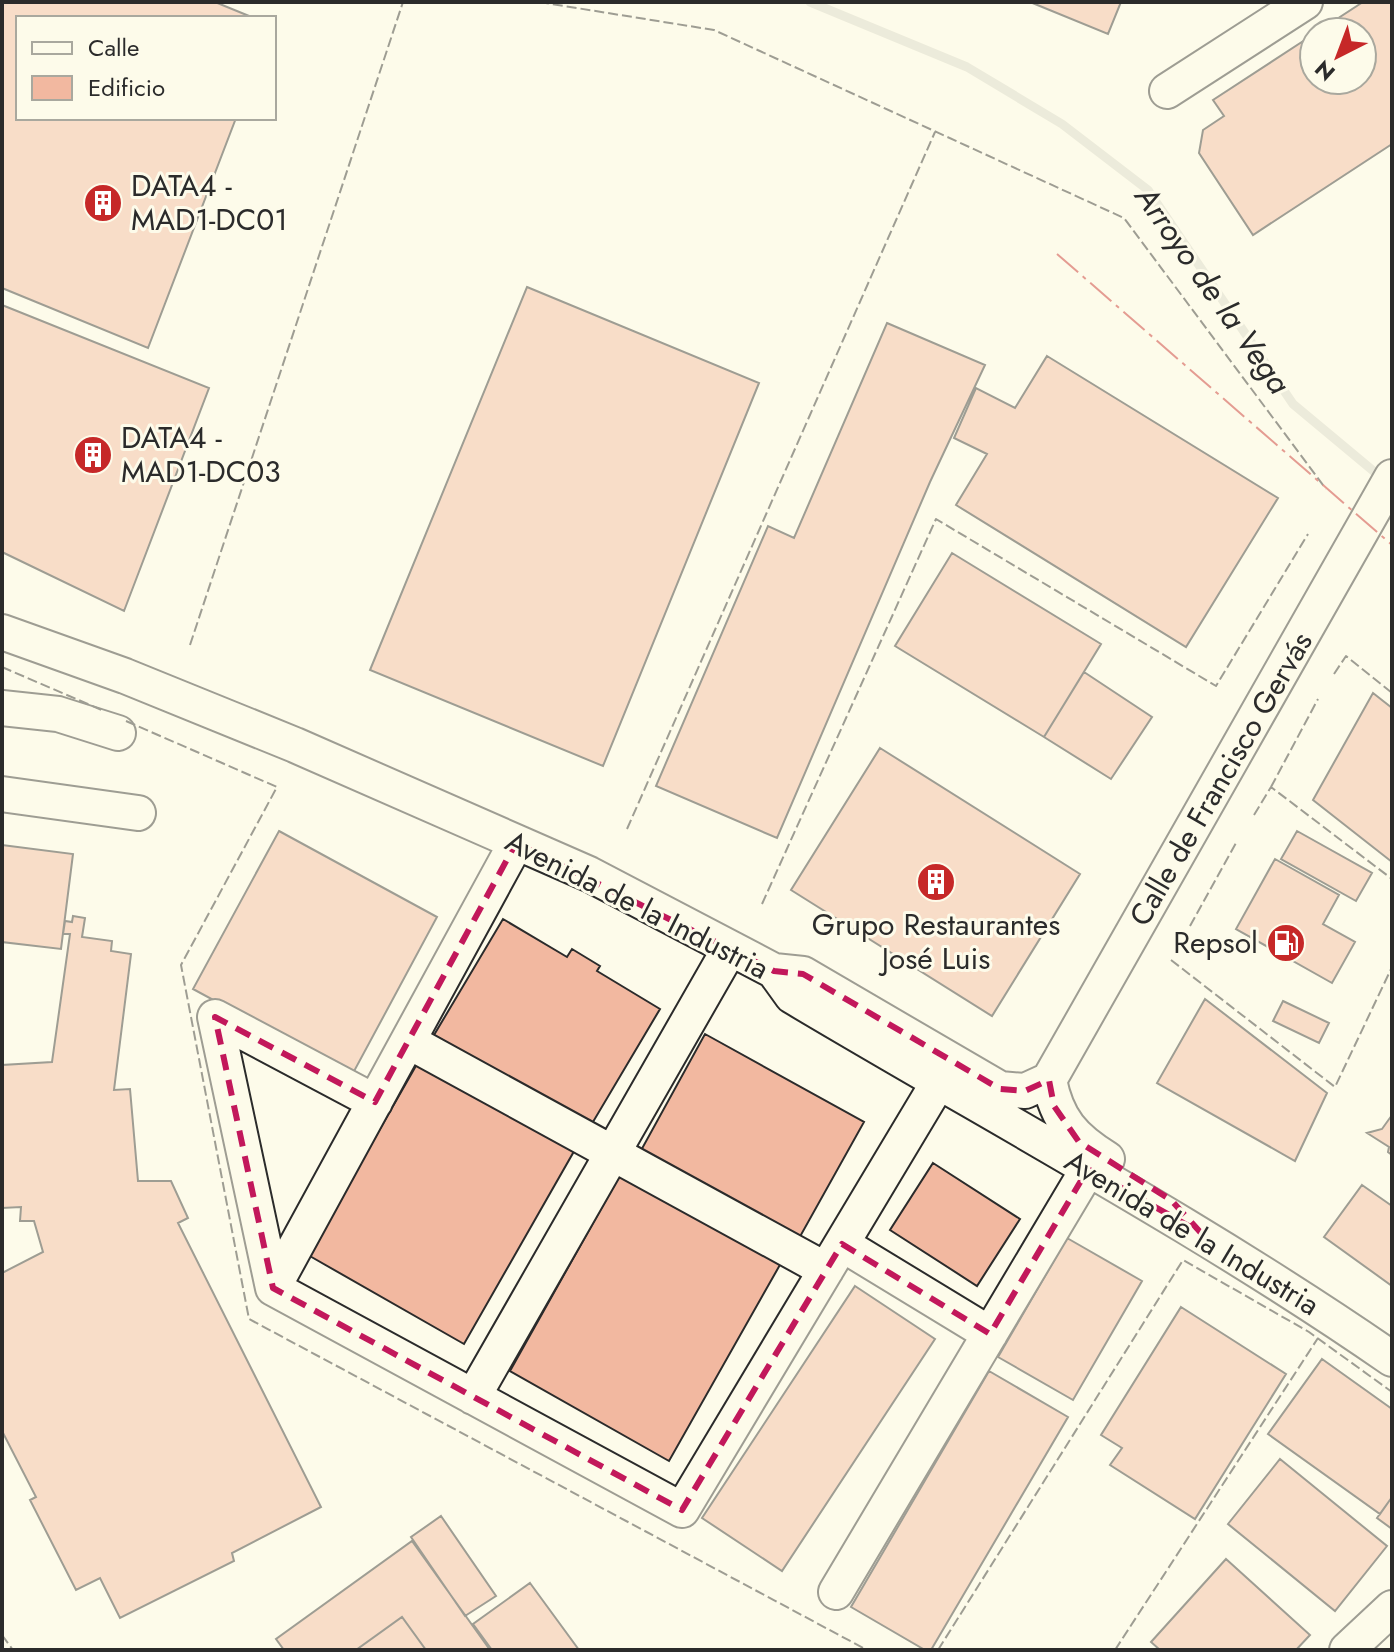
<svg xmlns="http://www.w3.org/2000/svg" width="1394" height="1652" font-family="Jost,sans-serif">
<style>
.lines{fill:none;stroke-linecap:round;stroke-linejoin:round}
.stream{stroke:#d8d7c9;stroke-width:9}
.building{fill:#f2b8a0;stroke:#2b2b2b;stroke-width:2}
.minor-casing{stroke:#2b2b2b;stroke-width:38}
.minor{stroke:#fdfbea;stroke-width:34}
.fence{stroke:#2b2b2b;stroke-width:2;stroke-dasharray:10 4;stroke-linecap:butt}
.power{stroke:#c62828;stroke-width:2;stroke-dasharray:28 6 4 6;stroke-linecap:butt}
.marked{fill:none;stroke:#c2185b;stroke-width:6;stroke-dasharray:16 10;stroke-linejoin:round}
.labels{text-anchor:middle;stroke-width:6;stroke-linejoin:round;paint-order:stroke}
.poi-label{font-size:30px;fill:#2b2b2b;stroke:#fdfbea;text-anchor:start}
.street-label{font-size:30px;fill:#2b2b2b;stroke:#fdfbea}
.water-label{font-size:32px;font-style:italic;fill:#2b2b2b;stroke:#fdfbea}
</style>
<rect width="100%" height="100%" fill="#fdfbea"/>
<g class="lines">
<path class="stream" d="M 810,2 L 967,67 L 1062,124 L 1148,190 L 1293,404 L 1383,479"/>
</g>
<path class="building" d="M 2,2 L 215,2 L 254,18 L 18,18 L 18,118 L 236,118 L 148,348 L 2,288 Z
M 1030,2 L 1121,2 L 1108,34 Z
M 1363,2 L 1392,2 L 1392,144 L 1253,235 L 1199,153 L 1203,130 L 1224,116 L 1213,100 L 1314,34 L 1314,80 L 1362,80 L 1362,32 L 1317,32 Z
M 527,287 L 759,383 L 603,766 L 370,670 Z
M 2,305 L 209,388 L 124,611 L 2,552 Z
M 887,323 L 985,365 L 930,482 L 777,838 L 656,786 L 768,526 L 794,538 Z
M 1047,356 L 1278,498 L 1186,647 L 956,505 L 987,454 L 954,438 L 976,388 L 1015,408 Z
M 952,553 L 1101,644 L 1044,737 L 895,646 Z
M 1084,672 L 1152,717 L 1111,779 L 1044,737 Z
M 1373,693 L 1392,708 L 1392,862 L 1313,800 Z
M 880,748 L 1080,874 L 992,1016 L 791,890 Z
M 279,831 L 437,917 L 352,1075 L 193,989 Z
M 1297,831 L 1372,873 L 1356,901 L 1281,859 Z
M 2,845 L 73,854 L 61,949 L 2,942 Z
M 1275,859 L 1339,895 L 1323,924 L 1355,942 L 1332,983 L 1236,929 Z
M 73,916 L 85,918 L 82,937 L 112,941 L 111,951 L 131,954 L 114,1090 L 130,1089 L 138,1181 L 171,1181 L 188,1218 L 178,1223 L 321,1507 L 232,1553 L 234,1561 L 120,1618 L 100,1578 L 76,1590 L 30,1500 L 36,1497 L 2,1431 L 2,1273 L 43,1252 L 34,1221 L 20,1221 L 21,1207 L 2,1208 L 2,1065 L 52,1062 L 70,934 L 63,934 L 65,921 L 72,922 Z
M 503,919 L 567,957 L 572,949 L 600,966 L 597,971 L 660,1009 L 590,1127 L 434,1035 Z
M 1205,999 L 1327,1093 L 1295,1161 L 1157,1083 Z
M 1283,1001 L 1329,1023 L 1319,1043 L 1273,1021 Z
M 705,1034 L 864,1122 L 797,1242 L 639,1154 Z
M 421,1057 L 577,1146 L 464,1344 L 308,1255 Z
M 1392,1115 L 1392,1155 L 1388,1152 L 1389,1147 L 1367,1133 L 1382,1129 Z
M 933,1163 L 1020,1219 L 977,1286 L 890,1230 Z
M 621,1173 L 781,1263 L 669,1461 L 510,1371 Z
M 1362,1185 L 1392,1206 L 1392,1286 L 1324,1237 Z
M 1067,1238 L 1142,1281 L 1073,1400 L 998,1357 Z
M 855,1286 L 935,1339 L 782,1571 L 702,1518 Z
M 1181,1307 L 1286,1374 L 1195,1519 L 1110,1465 L 1122,1448 L 1101,1435 Z
M 1322,1359 L 1392,1409 L 1392,1497 L 1380,1514 L 1268,1434 Z
M 989,1371 L 1068,1417 L 931,1650 L 925,1650 L 851,1607 Z
M 1280,1459 L 1387,1546 L 1335,1611 L 1228,1524 Z
M 1392,1497 L 1392,1529 L 1377,1518 Z
M 441,1516 L 496,1596 L 465,1616 L 411,1537 Z
M 412,1541 L 490,1650 L 426,1650 L 402,1617 L 356,1650 L 284,1650 L 276,1639 Z
M 1226,1559 L 1310,1635 L 1296,1650 L 1160,1650 L 1151,1642 Z
M 530,1583 L 579,1650 L 492,1650 L 473,1624 Z
M 402,1617 L 426,1650 L 356,1650 Z"/>
<g class="lines">
<g class="minor-casing">
<path id="minor" d="M 1167,91 L 1305,2
M 2,632 L 125,676 L 295,745 L 589,874 L 774,971 L 792,996 C 993,1116 1200,1226 1392,1359
M 2,708 L 58,714 L 118,733
M 2,794 L 138,813
M 516,843 L 273,1288 L 682,1510 L 938,1083
M 774,971 L 803,974 L 1000,1089 L 1025,1091 L 1049,1080 L 1392,477
M 408,1041 L 826,1270
M 1049,1080 C 1057,1120 1073,1138 1107,1159
M 842,1244 L 990,1334
M 273,1288 L 215,1017 L 375,1102
M 473,1397 L 730,948
M 836,1592 L 1088,1169
M 1347,1650 L 1392,1608"/>
</g>
<use href="#minor" class="minor"/>
<path class="fence" d="M 539,2 L 714,30 L 1124,218 L 1326,489
M 190,645 L 403,2
M 2,667 L 104,711
M 1334,674 L 1346,656 L 1392,693
M 126,721 L 277,787 L 181,965 L 249,1319 L 867,1650
M 1271,787 L 1318,699
M 1254,815 L 1271,787 L 1392,879
M 627,829 L 935,132
M 762,904 L 936,519 L 1216,686 L 1308,534
M 1190,926 L 1236,843
M 1171,960 L 1335,1087 L 1392,967
M 2,1635 L 13,1650
M 938,1650 L 1183,1260 L 1309,1332 L 1392,1392
M 1115,1650 L 1318,1338"/>
<path class="power" d="M 1057,254 L 1392,545"/>
</g>
<path d="M0 0H1394V1652H0ZM 516,843 L 774,971 L 803,974 L 1000,1089 L 1025,1091 L 1049,1080 L 1054,1106 L 1079,1142 L 1171,1200 L 1201,1233 L 1088,1169 L 990,1334 L 842,1244 L 682,1510 L 273,1288 L 215,1017 L 375,1102 Z" fill="#fdfbea" fill-opacity=".55" fill-rule="evenodd"/>
<path class="marked" d="M 516,843 L 774,971 L 803,974 L 1000,1089 L 1025,1091 L 1049,1080 L 1054,1106 L 1079,1142 L 1171,1200 L 1201,1233 L 1088,1169 L 990,1334 L 842,1244 L 682,1510 L 273,1288 L 215,1017 L 375,1102 Z"/>
<defs>
<g id="building-disc" transform="scale(2)"><circle r="9.5" fill="#c62828" stroke="#fdfbea"/><path d="M-4-6H4V6H1V3H-1V6H-4ZM-2.5-4.3h1.7v1.8h-1.7ZM.8-4.3h1.7v1.8H.8ZM-2.5-1h1.7V.8h-1.7ZM.8-1h1.7V.8H.8Z" fill="#fff"/></g>
<g id="fuel-disc" transform="scale(2)"><circle r="9.5" fill="#c62828" stroke="#fdfbea"/><path d="M-5.5-6h7V0h2V4h1.3V-2.5L3-4.5l.8-.8L6-3V5H2.5V1h-1V6h-7ZM-4.2-4.7v3.2H.2V-4.7Z" fill="#fff"/></g>
</defs>
<g fill-rule="evenodd">
<use href="#building-disc" x="103" y="203"/>
<use href="#building-disc" x="93" y="455"/>
<use href="#building-disc" x="936" y="882"/>
<use href="#fuel-disc" x="1286" y="943"/>
</g>
<g class="labels">
<g class="poi-label">
<text x="131" y="196">DATA4 -<tspan x="131" dy="34">MAD1-DC01</tspan></text>
<text x="121" y="448">DATA4 -<tspan x="121" dy="34">MAD1-DC03</tspan></text>
<text x="936" y="935" text-anchor="middle">Grupo Restaurantes<tspan x="936" dy="34">José Luis</tspan></text>
<text x="1258" y="953" text-anchor="end">Repsol</text>
</g>
<g class="street-label">
<text transform="translate(1221 779) rotate(-60)" y="10">Calle de Francisco Gervás</text>
<text transform="translate(637 905) rotate(27)" y="10">Avenida de la Industria</text>
<text transform="translate(1192 1233) rotate(31)" y="10">Avenida de la Industria</text>
</g>
<g class="water-label">
<text transform="translate(1213 290) rotate(55)" y="11">Arroyo de la Vega</text>
</g>
</g>
<rect width="1394" height="1652" fill="none" stroke="#2b2b2b" stroke-width="8"/>
<rect x="16" y="16" width="260" height="104" fill="#fdfbea" stroke="#a9a89e" stroke-width="2"/>
<rect x="32" y="42" width="40" height="12" fill="#fdfbea" stroke="#a9a89e" stroke-width="2"/>
<text x="88" y="56" font-size="24" fill="#2b2b2b">Calle</text>
<rect x="32" y="76" width="40" height="24" fill="#f2b8a0" stroke="#a9a89e" stroke-width="2"/>
<text x="88" y="96" font-size="24" fill="#2b2b2b">Edificio</text>
<g transform="translate(1338 56) rotate(222)"><circle r="38" fill="#fdfbea" stroke="#a9a89e" stroke-width="2"/>
<path d="M0-6L14 30L0 20L-14 30Z" fill="#c62828"/>
<text y="-12" font-size="22" font-weight="bold" text-anchor="middle" fill="#2b2b2b">N</text>
</g>
</svg>
